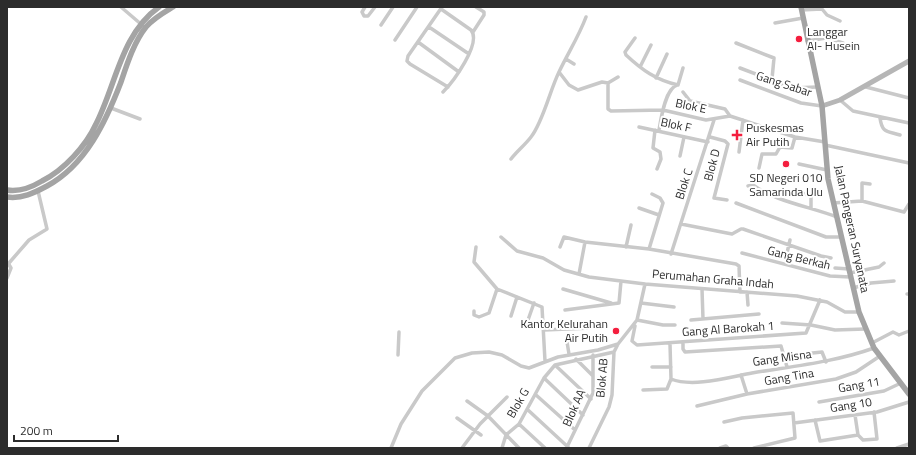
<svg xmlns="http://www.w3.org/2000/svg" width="916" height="455" font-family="'Titillium Web',sans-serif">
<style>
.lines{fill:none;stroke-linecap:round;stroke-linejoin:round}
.minor{stroke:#c9c9c9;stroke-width:3.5}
.secondary{stroke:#b6b6b6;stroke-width:5}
.primary{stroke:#a4a4a4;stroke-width:5.5}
.poi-dot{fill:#f41e3e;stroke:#fff;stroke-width:1.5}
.labels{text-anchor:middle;stroke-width:4;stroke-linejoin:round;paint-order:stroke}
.poi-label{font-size:12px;fill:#2c2c2c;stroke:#fff;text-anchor:start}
.street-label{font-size:12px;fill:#2c2c2c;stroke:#fff}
</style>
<rect width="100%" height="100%" fill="#fff"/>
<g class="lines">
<path class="minor" d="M 121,7 L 142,25
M 365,7 L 362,12 L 364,16 L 368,16 L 375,7
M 442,7 L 408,56 L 407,61 L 410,64 L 448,87
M 441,9 L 471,30 C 482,43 453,82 443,92
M 801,10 L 822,9 L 827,15 L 840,21
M 775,23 L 803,18
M 381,25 L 393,7
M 429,27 L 469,54
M 473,32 L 484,15 L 484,12 L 476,7
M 635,38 L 625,52 L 626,55 C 642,70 656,80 678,85
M 395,40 L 417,7
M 807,41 L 826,38 L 843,43
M 418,42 L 459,72
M 736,43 L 774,58 L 772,79
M 566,59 L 574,64
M 640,67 L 651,45
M 740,68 L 792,88 L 817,87
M 559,72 L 569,85 L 578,90 L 602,82 L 608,83 L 608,109 L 611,111 L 663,110 L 706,120 L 730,116 L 795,137 L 825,142
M 656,78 L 667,54
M 740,80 L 801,103 L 822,106
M 608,83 L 618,77
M 678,85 L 683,68
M 866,87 L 909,98
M 683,92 L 690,101 L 725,109 L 730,116
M 840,100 L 853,111 L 909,123
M 111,108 L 140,119
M 880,118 C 882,133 887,131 900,135
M 639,127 L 708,142
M 655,130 L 653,148 L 660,152 L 661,159 L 657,169
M 659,130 C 661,119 665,89 677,85
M 710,137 L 725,141 L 728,144 L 714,198 L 727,200
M 825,145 L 909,163
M 739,152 L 743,120
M 680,156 L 684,137
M 511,159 C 517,151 525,145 531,137 C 543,122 550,90 559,72 C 568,53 579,36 586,17
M 799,164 L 827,170
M 759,168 L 762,154 L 776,154 L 780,147 L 792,148 L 795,137
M 748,186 L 753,185 C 774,201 811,207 837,217
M 796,191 L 811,196 L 811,208
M 862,201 L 862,183 L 870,184
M 736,203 L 826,237 L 841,237
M 833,203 L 862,201 L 904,212 L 909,204
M 639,208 L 659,215
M 681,224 L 732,234 L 741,229
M 743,229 L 821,256 L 831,258
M 501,237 L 517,251 L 543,258 L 564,270 L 589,277 L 645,284
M 476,247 L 474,262 L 497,289
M 560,247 L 564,237 L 585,242 L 649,249 L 736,264 L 739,266 L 740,292
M 626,247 L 631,225
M 649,249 L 663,203 L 660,198 L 652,194
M 742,253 L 830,276 L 850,277
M 671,254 L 714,120
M 9,263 L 29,240 L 47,229 L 38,191
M 788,265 L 787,253 L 790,240
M 835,268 L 849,269
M 850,273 L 879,267 L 884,263
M 579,274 L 585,242
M 7,278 L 11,268 L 8,263
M 853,288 L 871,283 L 894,281
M 563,289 L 611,303
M 702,289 L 703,319
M 747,292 L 748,305
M 907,294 L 909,294
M 641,303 L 674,307
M 565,310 L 619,303 L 621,281
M 474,311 L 474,315 L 479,317 L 489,313 L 497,289 L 542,307 L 545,361
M 511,316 L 517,297
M 528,320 L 534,303
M 637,320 L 663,325 L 675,325
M 691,320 L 759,314
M 782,323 L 811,325 L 835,330 L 865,329
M 635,326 L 632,341 L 637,345 L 806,333 L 820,300
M 544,330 L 591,328
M 567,342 L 569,354
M 683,342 L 683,349 L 685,352 L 781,346 L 787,367
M 872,343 L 893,332 L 899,335 L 909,331
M 670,344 L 671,379 C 693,388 730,377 752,373 C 794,366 835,362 874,348
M 803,354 L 822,352 L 826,362
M 398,355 L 399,332
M 576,359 L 593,376
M 555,365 L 591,399
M 652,367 L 671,367
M 741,375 L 747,394
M 544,378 L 583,415
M 643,390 L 667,389 L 671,379
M 536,395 L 575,430
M 467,401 L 488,416 L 519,448
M 819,402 L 884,391 L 901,383
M 697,406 L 747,394 L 836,379 L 856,372 L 880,356
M 528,410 L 568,447
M 457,418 L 481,435
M 815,420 L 820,441 L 858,435 L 855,415
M 724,422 L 742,418 L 793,413 L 795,438 L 754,448
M 794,423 L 877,412 L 909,402
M 519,424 L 545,448
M 506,435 L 519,424 L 544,378 L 555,365 L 614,352 L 618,344 L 637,320 L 645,284 L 797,296 L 827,302 L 845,312 L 859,312
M 858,435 L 863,440 L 877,439 L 874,412
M 567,447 L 593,393 L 593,355
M 391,448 L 401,424 L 422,391 L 455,358 L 472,353 L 489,352 L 502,355 L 521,366 L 529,368 L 558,357 L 598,350 L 618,344
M 462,448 L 480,424 L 507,397
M 502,448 L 506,435
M 589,448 L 609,407 L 612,395 L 614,352
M 720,448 L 726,446 L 728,448
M 897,448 L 909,444"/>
<path class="secondary" d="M 822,106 L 840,100 L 909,61"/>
<path class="primary" d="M 801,7 L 822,106 L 828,179 L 859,312 L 874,348 L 909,394
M 7,190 C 19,192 32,187 42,181 C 64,170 86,146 96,124 C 116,85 121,34 159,7
M 7,197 C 22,199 34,193 47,186 C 86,165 106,121 121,82 C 127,64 134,42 146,27 C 154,18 163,13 173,7"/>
</g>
<g class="poi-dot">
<circle cx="799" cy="39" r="4"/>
<path d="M735 129h4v4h4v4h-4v4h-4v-4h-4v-4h4z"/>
<circle cx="786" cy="164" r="4"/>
<circle cx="616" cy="331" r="4"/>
</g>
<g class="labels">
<g class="poi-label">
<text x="807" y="36">Langgar<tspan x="807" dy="14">Al- Husein</tspan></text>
<text x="746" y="132">Puskesmas<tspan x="746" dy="14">Air Putih</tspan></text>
<text x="786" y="182" text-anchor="middle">SD Negeri 010<tspan x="786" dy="14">Samarinda Ulu</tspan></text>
<text x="608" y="328" text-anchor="end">Kantor Kelurahan<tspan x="608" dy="14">Air Putih</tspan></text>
</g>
<g class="street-label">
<text transform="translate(784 84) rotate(18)" y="4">Gang Sabar</text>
<text transform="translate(691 106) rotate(12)" y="4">Blok E</text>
<text transform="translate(676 125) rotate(12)" y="4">Blok F</text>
<text transform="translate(712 165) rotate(-75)" y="4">Blok D</text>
<text transform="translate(684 184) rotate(-72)" y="4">Blok C</text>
<text transform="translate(852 229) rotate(78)" y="4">Jalan Pangeran Suryanata</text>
<text transform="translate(799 258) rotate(14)" y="4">Gang Berkah</text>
<text transform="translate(713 279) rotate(5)" y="4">Perumahan Graha Indah</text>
<text transform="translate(728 329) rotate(-4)" y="4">Gang Al Barokah 1</text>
<text transform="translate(782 358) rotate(-8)" y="4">Gang Misna</text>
<text transform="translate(789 377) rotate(-10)" y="4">Gang Tina</text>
<text transform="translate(602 378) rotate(-85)" y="4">Blok AB</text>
<text transform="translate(859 385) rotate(-10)" y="4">Gang 11</text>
<text transform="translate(518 403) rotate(-60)" y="4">Blok G</text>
<text transform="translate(851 405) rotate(-9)" y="4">Gang 10</text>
<text transform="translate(574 408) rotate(-66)" y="4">Blok AA</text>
</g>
</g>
<rect width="916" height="455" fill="none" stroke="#2c2c2c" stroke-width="16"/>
<path d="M14 435v6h104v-6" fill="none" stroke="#2c2c2c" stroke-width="2"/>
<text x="20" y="435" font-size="12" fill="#2c2c2c" stroke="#ffffff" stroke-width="3" paint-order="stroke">200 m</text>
</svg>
